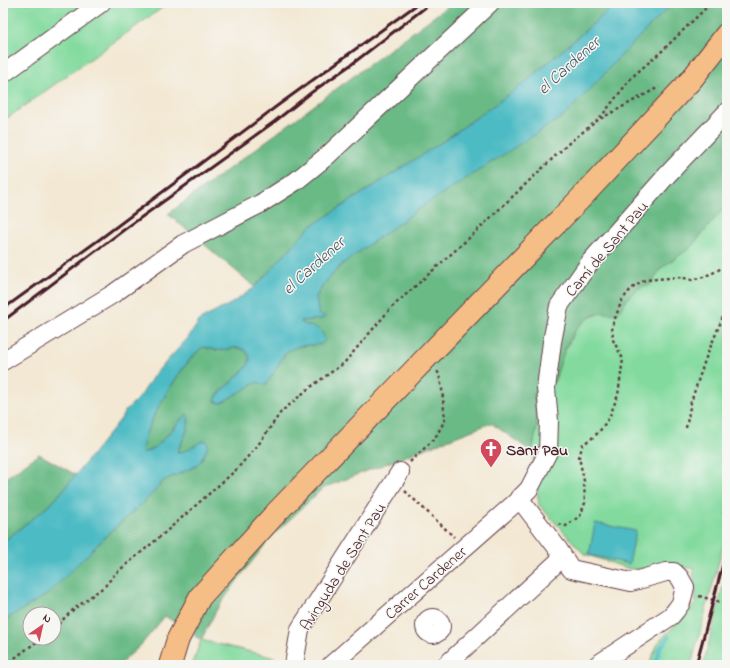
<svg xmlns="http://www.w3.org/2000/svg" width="730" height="668" font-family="'Indie Flower',sans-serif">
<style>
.green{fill:#82da9e;stroke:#667c64}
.forest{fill:#69ba85;stroke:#5a6c58;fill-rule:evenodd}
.water{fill:#4dbbc4;stroke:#4c6d78}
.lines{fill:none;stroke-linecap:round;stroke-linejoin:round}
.stream{stroke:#4dbbc4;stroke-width:4}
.minor-casing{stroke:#633d44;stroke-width:20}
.major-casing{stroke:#633d44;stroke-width:24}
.path{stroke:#633d44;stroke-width:2.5;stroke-dasharray:3 3;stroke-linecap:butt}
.minor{stroke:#fff;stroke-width:18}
.major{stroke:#f5be86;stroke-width:22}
.rail{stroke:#4a1f2b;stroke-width:3}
.labels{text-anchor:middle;stroke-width:3;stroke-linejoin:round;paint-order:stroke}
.street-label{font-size:16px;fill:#4a1f2b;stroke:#f6f6f2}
.poi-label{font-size:16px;font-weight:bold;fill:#4a1f2b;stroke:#f6f6f2;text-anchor:start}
.water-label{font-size:17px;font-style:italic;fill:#4b5661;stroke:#f6f6f2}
</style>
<rect width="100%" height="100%" fill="#f6f6f2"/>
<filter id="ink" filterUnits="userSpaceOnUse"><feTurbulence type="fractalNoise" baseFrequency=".025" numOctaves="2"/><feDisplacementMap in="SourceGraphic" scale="8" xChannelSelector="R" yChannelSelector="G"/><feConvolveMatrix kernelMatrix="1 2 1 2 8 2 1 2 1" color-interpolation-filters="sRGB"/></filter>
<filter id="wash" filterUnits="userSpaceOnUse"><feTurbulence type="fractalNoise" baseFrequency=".012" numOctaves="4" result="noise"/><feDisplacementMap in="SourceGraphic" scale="16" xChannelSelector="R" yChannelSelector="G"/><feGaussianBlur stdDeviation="0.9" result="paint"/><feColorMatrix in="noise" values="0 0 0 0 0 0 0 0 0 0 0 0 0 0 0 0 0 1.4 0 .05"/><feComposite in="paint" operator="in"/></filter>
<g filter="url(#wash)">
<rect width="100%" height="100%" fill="#f3e8d3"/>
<path class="green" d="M 3,3 L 169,3 L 3,121 Z
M 727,204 L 727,532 L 691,665 L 649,665 L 658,643 L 696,603 L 693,568 L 630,569 L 584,554 L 539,505 L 532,452 L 537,425 L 534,394 L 555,380 L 561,358 L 576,329 L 584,320 L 623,304 L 633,291 L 646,285 L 651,284 L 661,268 L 690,248 Z
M 727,570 L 727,665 L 703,665 Z
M 201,640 L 276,658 L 278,665 L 192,665 Z"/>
<path class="forest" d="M 452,3 L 617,3 L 522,85 L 445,140 L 310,227 L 255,287 L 168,214 Z
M 673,3 L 727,3 L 727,204 L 690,248 L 661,268 L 651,284 C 633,287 626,299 618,314 C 613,314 605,312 600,313 C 571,321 562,355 555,381 L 534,394 L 537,425 L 532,452 L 491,423 L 323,488 L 271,537 L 239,578 L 217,609 L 201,640 L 165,616 L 141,645 L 119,665 L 3,665 L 3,621 L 48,593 L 108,534 L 150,496 L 163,481 L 196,466 L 200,462 L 206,451 L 201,442 L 185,452 L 177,454 L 185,435 L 189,420 L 182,418 L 156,447 L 142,453 C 139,432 186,358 203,347 C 207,348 212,349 216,350 C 226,352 240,342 248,354 C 252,359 249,363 246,368 L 217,395 L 215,402 L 221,403 L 257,381 L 262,384 L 288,351 L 299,346 L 313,345 L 310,326 L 305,325 L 300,321 L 313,320 L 319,315 L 316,298 L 324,284 L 341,265 L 420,208 L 631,45 ZM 30,614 L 54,614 L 54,638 L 30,638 Z
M 39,454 L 76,475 L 52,503 L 3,542 L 3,480 Z"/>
<path class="water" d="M 617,3 L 673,3 L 631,45 L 565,115 L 420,208 L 341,265 L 324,284 L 316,297 L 319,315 L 325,316 L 323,319 L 300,321 C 311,330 321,323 325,340 L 322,344 L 299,346 L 288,351 L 284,355 L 267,384 L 262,384 L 257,382 L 221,403 L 215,401 L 217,396 L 246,368 C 249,363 252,359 248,354 C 240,342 226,352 216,350 C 212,349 207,348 203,347 C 186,357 138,433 143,453 L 156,447 L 187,414 C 192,428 181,441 177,453 C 188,452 195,443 206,440 L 208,445 L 206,451 L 200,462 L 196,466 L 163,481 L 150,496 L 108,534 L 48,594 L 3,621 L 3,542 L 52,503 L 60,494 L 120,420 L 126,410 L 142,394 L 154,375 L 188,338 L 200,320 L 232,303 L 255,287 L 310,227 L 445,140 L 522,85 Z
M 595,523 L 636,531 L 629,564 L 589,555 Z"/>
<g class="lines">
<path class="stream" d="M 655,665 L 660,648 L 669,637"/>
</g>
</g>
<g filter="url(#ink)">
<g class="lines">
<g class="minor-casing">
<path id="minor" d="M 3,74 L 101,3
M 3,361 L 113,294 L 183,244 L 260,204 L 296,181 L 327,156 L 490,3
M 519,498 L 558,549 L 571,569 L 631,582 L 666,572 L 674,572 L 680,578 L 685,587 L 681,603 L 676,610 L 671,616 L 597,665
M425 626a8 8 0 1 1 16 0a8 8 0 1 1-16 0Z
M 294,665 L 300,629 L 400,472
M 331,665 L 514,504 L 529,489 L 548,452 L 549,421 L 546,388 L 552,342 L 559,306 L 591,261 L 668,174 L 727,112
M 446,665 L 563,557"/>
</g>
<g class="major-casing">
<path id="major" d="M 170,665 L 178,639 L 200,597 L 276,513 L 580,199 L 691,80 L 727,34"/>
</g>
<path class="path" d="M 600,118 L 632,77 L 662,51 L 711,3
M 686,428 L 691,402 L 705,360 L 727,307
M 410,462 L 435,438 L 445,420 L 442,389 L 439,374 L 437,371
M 405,491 L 454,537
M 559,524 L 566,526 L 580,516 L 585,503 L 584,481 L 579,457 L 583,444 L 591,439 L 599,432 L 609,418 L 618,395 L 623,359 L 613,340 L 612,326 L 622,300 L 631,289 L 645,280 L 680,277 L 692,280 L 703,277 L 717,271 L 727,264
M 699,596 L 724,603 L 727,605
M 54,628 L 74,609 L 105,586 L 116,573 L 161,536 L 236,470 L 258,445 L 281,412 L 308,389 L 344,363 L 391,308 L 469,238 L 570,142 L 598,120 L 659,87
M 5,665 L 42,638"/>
<use href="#minor" class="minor"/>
<use href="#major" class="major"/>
<path class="rail" d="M 3,309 L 100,239 L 277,106 L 419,3
M 3,321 L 125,229 L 274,122 L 312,92 L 352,64 L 431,3
M 696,665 L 727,549"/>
</g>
</g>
<defs>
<g id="church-pin" transform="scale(1.15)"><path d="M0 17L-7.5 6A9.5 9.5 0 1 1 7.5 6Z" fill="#d1495b" stroke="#f6f6f2"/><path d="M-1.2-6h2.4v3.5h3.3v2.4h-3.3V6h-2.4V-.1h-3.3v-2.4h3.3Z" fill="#fff"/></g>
</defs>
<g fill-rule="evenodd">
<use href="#church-pin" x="491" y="449"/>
</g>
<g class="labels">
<g class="street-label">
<text transform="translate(606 248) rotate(-50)" y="6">Camí de Sant Pau</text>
<text transform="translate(342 566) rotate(-58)" y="6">Avinguda de Sant Pau</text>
<text transform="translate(425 582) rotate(-41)" y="6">Carrer Cardener</text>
</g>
<g class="poi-label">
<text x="506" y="455">Sant Pau</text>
</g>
<g class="water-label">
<text transform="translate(568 65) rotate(-42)" y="6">el Cardener</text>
<text transform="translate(313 265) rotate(-42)" y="6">el Cardener</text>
</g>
</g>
<rect width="730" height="668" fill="none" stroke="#f6f6f2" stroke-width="16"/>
<g transform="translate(42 626) rotate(34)"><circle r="19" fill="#f6f6f2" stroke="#b1a0a2"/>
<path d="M0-3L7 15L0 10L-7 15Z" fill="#d1495b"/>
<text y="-6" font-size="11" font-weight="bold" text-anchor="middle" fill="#4a1f2b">N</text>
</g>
</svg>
